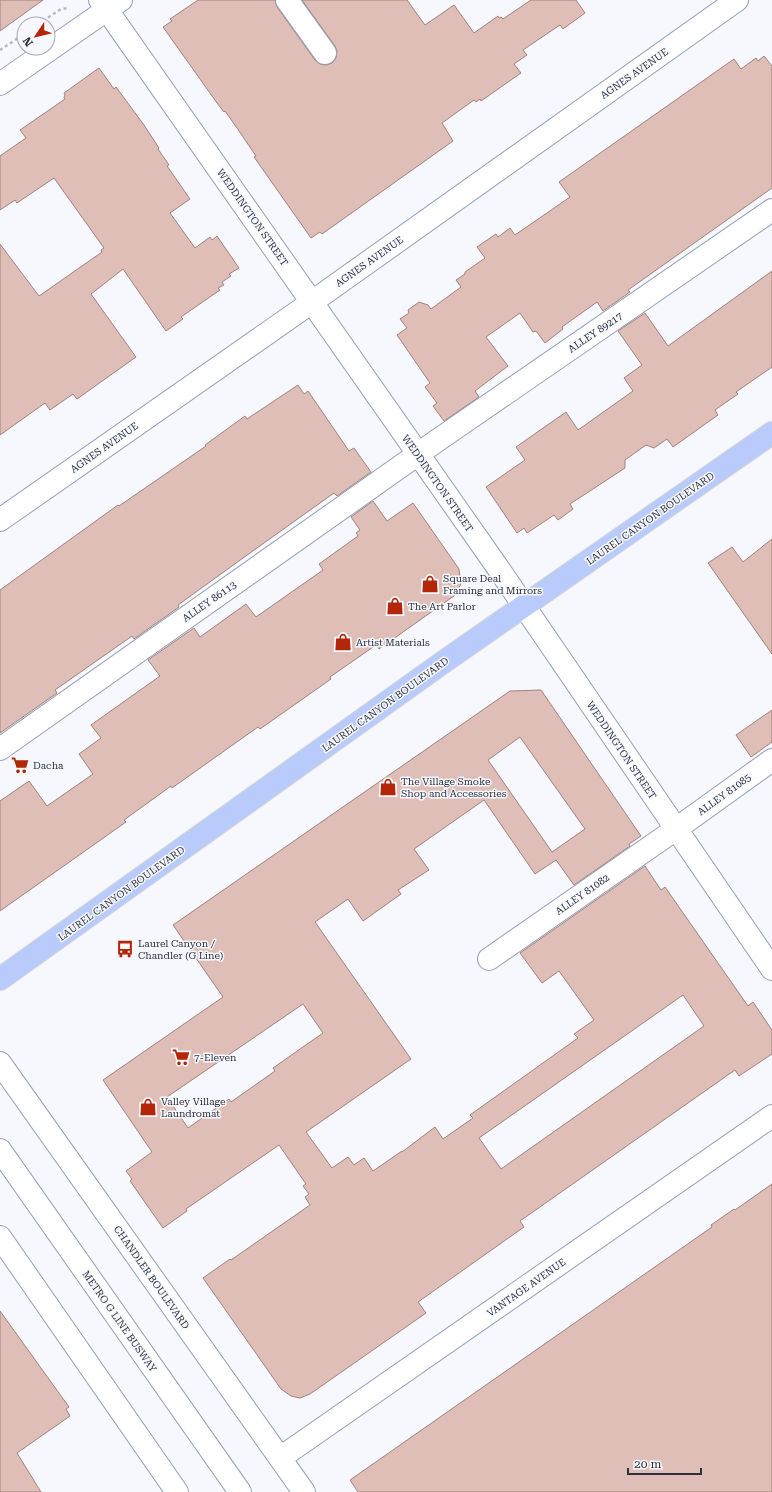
<svg xmlns="http://www.w3.org/2000/svg" width="772" height="1492" font-family="'Roboto Serif',serif">
<style>
.building{fill:#debeb6;stroke:#a1837c;fill-rule:evenodd}
.lines{fill:none;stroke-linecap:round;stroke-linejoin:round}
.minor-casing{stroke:#959fb8;stroke-width:24}
.major-casing{stroke:#d5d6d8;stroke-width:24}
.path{stroke:#b6b9c0;stroke-width:2.5;stroke-dasharray:3 3;stroke-linecap:butt}
.minor{stroke:#fff;stroke-width:22}
.major{stroke:#b9cbfb;stroke-width:22}
.labels{text-anchor:middle;stroke-width:3;stroke-linejoin:round;paint-order:stroke}
.street-label{font-size:10px;fill:#2d313b;stroke:#f6f8fe}
.poi-label{font-size:10px;fill:#2d313b;stroke:#f6f8fe;text-anchor:start}
</style>
<rect width="100%" height="100%" fill="#f6f8fe"/>
<path class="building" d="M 0,0 L 43,0 L 0,31 Z
M 198,0 L 275,0 L 277,7 L 315,60 L 320,64 L 326,65 L 332,63 L 336,58 L 337,51 L 335,46 L 302,0 L 407,0 L 425,25 L 454,5 L 474,33 L 498,16 L 499,18 L 501,17 L 503,19 L 531,0 L 576,0 L 585,13 L 563,29 L 560,25 L 523,50 L 527,55 L 514,64 L 521,73 L 481,101 L 480,99 L 476,102 L 474,100 L 442,123 L 453,141 L 322,234 L 320,232 L 311,238 L 254,157 L 256,156 L 237,128 L 225,111 L 224,112 L 217,103 L 163,27 L 172,21 L 170,19 Z
M 764,56 L 772,66 L 772,188 L 628,290 L 630,292 L 603,311 L 597,302 L 562,327 L 563,329 L 545,343 L 536,331 L 533,332 L 520,313 L 486,337 L 508,366 L 475,391 L 479,397 L 444,421 L 433,406 L 437,403 L 425,387 L 430,383 L 397,335 L 407,328 L 400,319 L 409,313 L 408,310 L 419,302 L 428,305 L 431,309 L 461,287 L 456,280 L 465,274 L 465,272 L 485,258 L 477,247 L 496,234 L 498,237 L 510,228 L 515,235 L 570,197 L 559,182 L 734,59 L 741,69 L 756,58 L 758,61 Z
M 99,68 L 114,89 L 116,87 L 144,125 L 159,148 L 158,149 L 169,165 L 167,166 L 190,199 L 170,213 L 195,248 L 210,237 L 212,240 L 217,236 L 239,268 L 229,274 L 231,276 L 222,282 L 224,285 L 218,288 L 220,290 L 181,317 L 183,319 L 166,331 L 123,269 L 91,294 L 136,357 L 77,399 L 73,394 L 50,410 L 45,403 L 0,435 L 0,244 L 39,296 L 102,252 L 101,250 L 104,248 L 54,178 L 17,203 L 15,200 L 0,210 L 0,156 L 26,138 L 20,130 L 65,99 L 64,97 L 65,95 L 64,93 Z
M 772,271 L 772,367 L 736,392 L 738,394 L 715,410 L 718,415 L 673,447 L 667,439 L 654,448 L 646,445 L 625,460 L 625,468 L 570,504 L 573,509 L 558,520 L 554,515 L 527,533 L 524,528 L 517,533 L 486,487 L 525,460 L 516,447 L 566,412 L 578,430 L 633,391 L 624,378 L 642,365 L 618,331 L 645,313 L 668,346 Z
M 298,385 L 304,394 L 308,391 L 349,451 L 354,448 L 371,472 L 337,496 L 334,493 L 243,558 L 178,605 L 179,607 L 134,639 L 132,636 L 55,690 L 57,693 L 0,733 L 0,590 L 118,505 L 119,506 L 206,446 L 205,445 L 245,416 L 247,419 Z
M 373,501 L 387,521 L 413,503 L 459,569 L 461,584 L 454,596 L 379,649 L 376,645 L 330,677 L 331,679 L 260,729 L 258,727 L 172,788 L 171,786 L 124,820 L 126,822 L 0,911 L 0,801 L 29,781 L 47,806 L 93,774 L 79,754 L 101,738 L 91,725 L 160,676 L 148,660 L 194,628 L 200,637 L 246,604 L 256,617 L 323,570 L 319,564 L 358,536 L 356,533 L 360,530 L 351,517 Z
M 772,539 L 772,654 L 708,563 L 732,547 L 743,562 Z
M 541,690 L 641,836 L 629,844 L 630,846 L 574,885 L 556,860 L 535,874 L 484,800 L 414,849 L 429,870 L 398,890 L 401,894 L 363,921 L 348,899 L 315,922 L 411,1059 L 306,1132 L 332,1168 L 348,1157 L 354,1165 L 364,1158 L 373,1171 L 402,1151 L 402,1152 L 435,1127 L 443,1139 L 473,1118 L 470,1115 L 578,1038 L 574,1034 L 594,1020 L 559,971 L 542,983 L 520,953 L 645,866 L 661,890 L 665,887 L 748,1006 L 753,1002 L 772,1030 L 772,1054 L 739,1076 L 735,1070 L 520,1221 L 524,1227 L 418,1302 L 426,1313 L 310,1394 L 300,1398 L 291,1396 L 281,1389 L 203,1278 L 230,1259 L 231,1260 L 310,1205 L 305,1197 L 309,1194 L 303,1186 L 306,1184 L 279,1145 L 186,1209 L 187,1211 L 163,1228 L 130,1181 L 132,1179 L 126,1171 L 152,1152 L 103,1080 L 223,997 L 173,925 L 510,691 ZM 520,737 L 585,829 L 552,852 L 488,760 ZM 683,995 L 704,1026 L 501,1169 L 479,1138 ZM 303,1004 L 323,1033 L 273,1068 L 275,1071 L 231,1102 L 229,1099 L 188,1128 L 167,1097 Z
M 772,710 L 772,742 L 751,757 L 736,735 Z
M 772,1184 L 772,1492 L 358,1492 L 350,1480 L 712,1227 L 711,1225 L 734,1209 L 735,1210 Z
M 0,1311 L 69,1407 L 66,1409 L 70,1416 L 17,1453 L 41,1492 L 0,1492 Z"/>
<g class="lines">
<g class="minor-casing">
<path id="minor" d="M 100,0 L 496,565 L 772,969
M 287,0 L 325,53
M 0,84 L 121,0
M 0,520 L 312,302 L 737,0
M 0,749 L 438,440 L 772,210
M 489,959 L 676,829 L 772,760
M 0,1063 L 304,1492
M 0,1150 L 240,1492
M 0,1237 L 177,1492
M 280,1458 L 772,1116"/>
</g>
<g class="major-casing">
<path id="major" d="M 0,979 L 442,663 L 772,433"/>
</g>
<path class="path" d="M 38,24 L 61,9 L 68,8
M 0,50 L 24,34"/>
<use href="#minor" class="minor"/>
<use href="#major" class="major"/>
</g>
<defs>
<g id="shop-bare" transform="scale(1.38)"><path d="M-5-2.5h2.3a2.7 3.5 0 0 1 5.4 0H5L5.5 6h-11ZM-1.5-2.5h3a1.5 2.3 0 0 0-3 0Z" fill="#b32608" stroke="#f6f8fe" stroke-width="2.5" paint-order="stroke"/></g>
<g id="supermarket-bare" transform="scale(1.38)"><path d="M-6-5.5h2.5l.6 2H6L4.5 2H-2.5L-4.4-4H-6ZM-1.5 3.2a1.3 1.3 0 1 0 .1 0ZM3 3.2a1.3 1.3 0 1 0 .1 0Z" fill="#b32608" stroke="#f6f8fe" stroke-width="2.5" paint-order="stroke"/></g>
<g id="bus-bare" transform="scale(1.38)"><path d="M-5-6H5V4H4V6H2V4H-2V6H-4V4H-5ZM-3.5-4V0h7V-4ZM-3.5 1.2v1.5H-2V1.2ZM2 1.2v1.5H3.5V1.2Z" fill="#b32608" stroke="#f6f8fe" stroke-width="2.5" paint-order="stroke"/></g>
</defs>
<g fill-rule="evenodd">
<use href="#shop-bare" x="430" y="584"/>
<use href="#shop-bare" x="395" y="606"/>
<use href="#shop-bare" x="343" y="642"/>
<use href="#supermarket-bare" x="20" y="765"/>
<use href="#shop-bare" x="388" y="787"/>
<use href="#bus-bare" x="125" y="949"/>
<use href="#supermarket-bare" x="181" y="1057"/>
<use href="#shop-bare" x="148" y="1107"/>
</g>
<g class="labels">
<g class="street-label">
<text transform="translate(634 73) rotate(-35)" y="4">AGNES AVENUE</text>
<text transform="translate(253 217) rotate(55)" y="4">WEDDINGTON STREET</text>
<text transform="translate(369 261) rotate(-35)" y="4">AGNES AVENUE</text>
<text transform="translate(595 332) rotate(-34)" y="4">ALLEY 89217</text>
<text transform="translate(104 447) rotate(-35)" y="4">AGNES AVENUE</text>
<text transform="translate(438 483) rotate(55)" y="4">WEDDINGTON STREET</text>
<text transform="translate(650 518) rotate(-35)" y="4">LAUREL CANYON BOULEVARD</text>
<text transform="translate(209 601) rotate(-35)" y="4">ALLEY 86113</text>
<text transform="translate(385 704) rotate(-36)" y="4">LAUREL CANYON BOULEVARD</text>
<text transform="translate(622 750) rotate(56)" y="4">WEDDINGTON STREET</text>
<text transform="translate(724 794) rotate(-36)" y="4">ALLEY 81085</text>
<text transform="translate(121 893) rotate(-36)" y="4">LAUREL CANYON BOULEVARD</text>
<text transform="translate(582 894) rotate(-35)" y="4">ALLEY 81082</text>
<text transform="translate(152 1277) rotate(55)" y="4">CHANDLER BOULEVARD</text>
<text transform="translate(526 1287) rotate(-35)" y="4">VANTAGE AVENUE</text>
<text transform="translate(120 1321) rotate(55)" y="4">METRO G LINE BUSWAY</text>
</g>
<g class="poi-label">
<text x="443" y="582">Square Deal<tspan x="443" dy="12">Framing and Mirrors</tspan></text>
<text x="408" y="610">The Art Parlor</text>
<text x="356" y="646">Artist Materials</text>
<text x="33" y="769">Dacha</text>
<text x="401" y="785">The Village Smoke<tspan x="401" dy="12">Shop and Accessories</tspan></text>
<text x="138" y="947">Laurel Canyon /<tspan x="138" dy="12">Chandler (G Line)</tspan></text>
<text x="194" y="1061">7-Eleven</text>
<text x="161" y="1105">Valley Village<tspan x="161" dy="12">Laundromat</tspan></text>
</g>
</g>
<g transform="translate(36 36) rotate(235)"><circle r="19" fill="#f6f8fe" stroke="#a6a8b0"/>
<path d="M0-3L7 15L0 10L-7 15Z" fill="#b32608"/>
<text y="-6" font-size="11" font-weight="bold" text-anchor="middle" fill="#2d313b">N</text>
</g>
<path d="M628 1468v6h73v-6" fill="none" stroke="#2d313b" stroke-width="2"/>
<text x="634" y="1468" font-size="12" fill="#2d313b" stroke="#f6f8fe" stroke-width="3" paint-order="stroke">20 m</text>
</svg>
